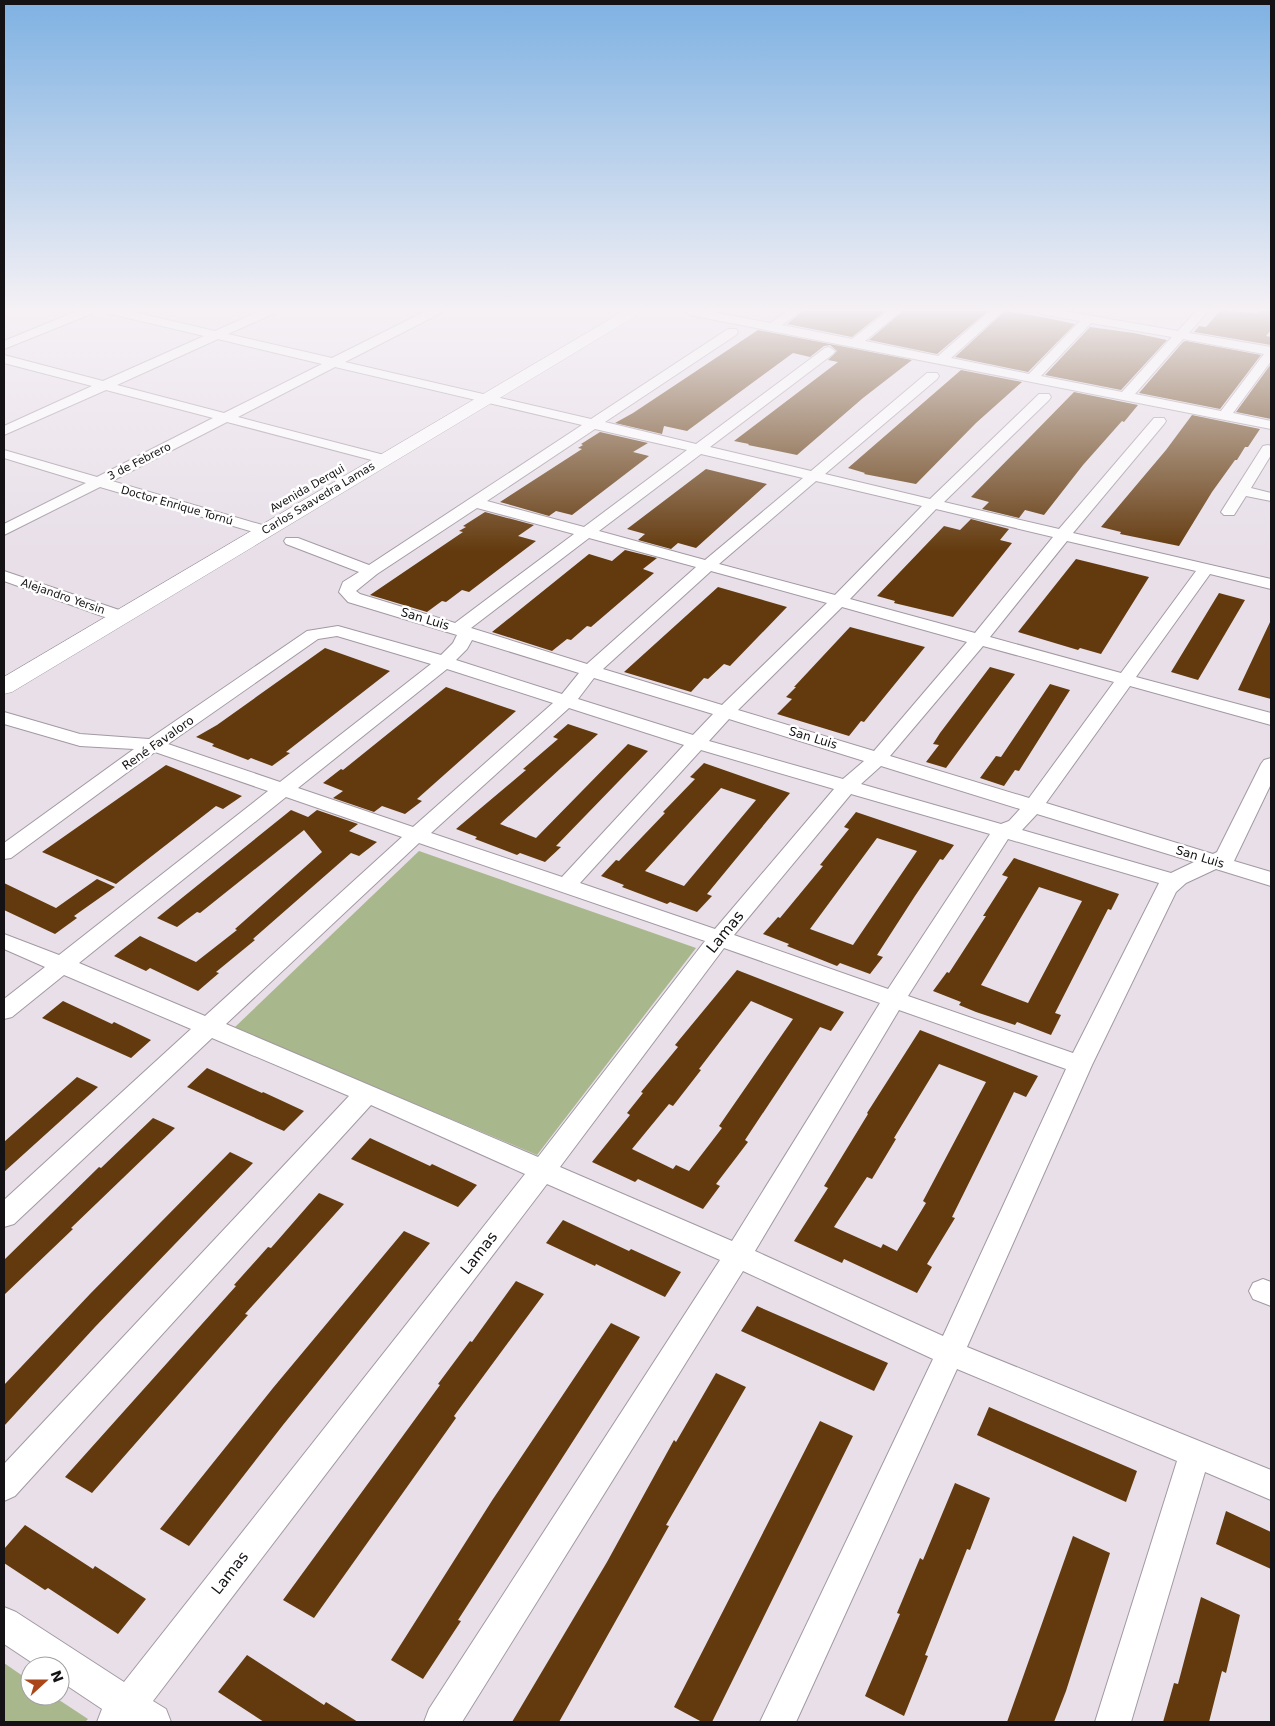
<svg xmlns="http://www.w3.org/2000/svg" width="1275" height="1726" font-family="'DejaVu Sans',sans-serif">
<style>
.green{fill:#a8b88c}
.building{fill:#633a0e;fill-rule:evenodd}
.lines{fill:none;stroke-linecap:round;stroke-linejoin:round}
.minor-casing{stroke:#a299a2;stroke-width:2}
.secondary-casing{stroke:#a299a2;stroke-width:1}
.minor{fill:#fff;fill-rule:evenodd}
.secondary{fill:#fff;fill-rule:evenodd}
.labels{text-anchor:middle;stroke-width:5;stroke-linejoin:round;paint-order:stroke}
.far-street-label{font-size:11px;fill:#151215;stroke:#fff}
.street-label{font-size:12px;fill:#151215;stroke:#fff}
.near-street-label{font-size:15px;fill:#151215;stroke:#fff}
</style>
<rect width="100%" height="100%" fill="#e8dfe8"/>
<path class="green" d="M 419,851 L 696,948 L 537,1155 L 234,1028 Z
M 4,1663 L 30,1681 L 30,1696 L 53,1696 L 88,1719 L 85,1722 L 4,1722 Z"/>
<path class="building" d="M 803,311 L 885,311 L 852,337 L 787,324 Z
M 903,311 L 988,311 L 937,354 L 869,340 Z
M 1005,311 L 1047,318 L 1075,324 L 1028,372 L 955,357 Z
M 1224,311 L 1258,313 L 1260,311 L 1271,311 L 1271,330 L 1266,336 L 1271,337 L 1271,345 L 1194,332 L 1199,326 L 1206,327 L 1219,312 Z
M 1090,327 L 1134,333 L 1167,340 L 1121,390 L 1045,375 Z
M 758,330 L 912,360 L 863,398 L 797,455 L 748,445 L 749,444 L 734,441 L 838,362 L 828,360 L 837,351 L 830,345 L 824,346 L 810,357 L 793,353 L 687,431 L 664,426 L 662,434 L 615,423 L 633,413 Z
M 1186,341 L 1261,355 L 1220,409 L 1139,393 L 1183,342 Z
M 1271,364 L 1271,419 L 1236,412 Z
M 961,370 L 1022,382 L 976,423 L 916,484 L 864,474 L 865,473 L 848,468 Z
M 1074,392 L 1138,405 L 1124,422 L 1122,421 L 1083,465 L 1044,515 L 1025,510 L 1019,518 L 982,509 L 989,502 L 971,497 Z
M 1192,415 L 1260,429 L 1248,447 L 1245,447 L 1237,460 L 1235,460 L 1212,492 L 1179,546 L 1120,534 L 1121,532 L 1101,527 L 1166,450 Z
M 600,432 L 648,443 L 633,452 L 649,456 L 572,515 L 556,511 L 549,516 L 500,502 L 582,449 L 578,448 L 583,445 L 581,444 Z
M 706,469 L 767,484 L 696,548 L 678,543 L 671,549 L 638,540 L 645,534 L 627,529 Z
M 485,512 L 534,525 L 518,536 L 536,541 L 469,592 L 462,590 L 446,602 L 442,601 L 427,612 L 370,595 L 463,532 L 459,531 L 466,527 L 463,526 Z
M 971,519 L 1009,529 L 1000,540 L 1012,543 L 953,617 L 894,603 L 895,601 L 877,596 L 944,526 L 960,530 Z
M 625,550 L 657,558 L 643,569 L 654,573 L 591,627 L 587,626 L 571,640 L 567,639 L 552,651 L 492,632 L 589,554 L 612,561 Z
M 1076,559 L 1149,577 L 1101,654 L 1080,648 L 1078,650 L 1018,632 Z
M 718,587 L 787,607 L 730,666 L 724,664 L 708,679 L 704,678 L 691,692 L 624,672 Z
M 1219,593 L 1245,600 L 1198,680 L 1171,672 Z
M 1271,620 L 1271,699 L 1238,690 Z
M 850,627 L 925,647 L 864,722 L 861,721 L 849,736 L 777,714 L 792,699 L 786,697 L 796,687 L 794,687 Z
M 325,648 L 390,671 L 286,752 L 290,753 L 272,766 L 251,758 L 248,760 L 212,746 L 214,744 L 196,737 L 217,725 Z
M 990,667 L 1015,674 L 946,768 L 926,762 L 939,745 L 933,744 L 940,733 Z
M 1050,684 L 1070,690 L 1019,771 L 1015,770 L 1004,786 L 980,778 L 996,756 L 1001,757 Z
M 446,687 L 516,711 L 417,799 L 422,801 L 405,814 L 382,806 L 374,812 L 333,798 L 343,791 L 323,783 L 341,769 L 343,770 Z
M 568,724 L 598,734 L 500,824 L 536,838 L 628,744 L 648,751 L 556,846 L 561,847 L 545,862 L 520,853 L 517,855 L 475,839 L 477,837 L 456,829 L 526,770 L 523,769 L 558,739 L 553,737 Z
M 704,763 L 790,793 L 707,894 L 712,896 L 697,912 L 670,902 L 667,904 L 622,887 L 624,885 L 601,876 L 616,860 L 619,861 L 665,813 L 663,812 L 695,779 L 690,777 ZM 721,788 L 756,800 L 684,886 L 645,871 Z
M 166,765 L 242,796 L 223,809 L 216,806 L 116,884 L 42,852 Z
M 291,810 L 308,817 L 317,810 L 358,824 L 349,831 L 377,842 L 359,856 L 351,853 L 253,939 L 255,940 L 216,972 L 219,973 L 198,991 L 150,968 L 146,971 L 114,956 L 140,936 L 196,962 L 237,930 L 235,929 L 322,852 L 304,830 L 200,913 L 197,912 L 177,927 L 157,918 Z
M 856,812 L 954,845 L 943,860 L 940,859 L 915,896 L 877,955 L 883,957 L 870,974 L 840,963 L 837,966 L 787,946 L 789,944 L 763,934 L 778,917 L 780,918 L 823,866 L 820,865 L 849,829 L 844,827 ZM 877,838 L 917,851 L 853,945 L 810,929 Z
M 1014,858 L 1119,894 L 1111,910 L 1108,909 L 1055,1013 L 1061,1015 L 1051,1035 L 1017,1022 L 1015,1025 L 976,1012 L 959,1005 L 961,1002 L 933,991 L 947,972 L 949,973 L 986,916 L 983,916 L 1008,877 L 1002,875 ZM 1039,887 L 1082,901 L 1028,1003 L 981,985 Z
M 97,879 L 115,887 L 74,916 L 77,918 L 55,934 L 4,910 L 4,883 L 56,908 Z
M 737,970 L 844,1012 L 831,1031 L 820,1027 L 745,1140 L 748,1142 L 716,1184 L 720,1186 L 703,1209 L 638,1179 L 635,1182 L 592,1162 L 630,1115 L 627,1113 L 643,1093 L 641,1092 L 678,1047 L 675,1045 ZM 751,1001 L 793,1019 L 719,1126 L 722,1128 L 689,1171 L 676,1165 L 673,1169 L 632,1149 L 669,1104 L 673,1106 L 701,1070 L 699,1069 Z
M 63,1001 L 112,1024 L 114,1022 L 151,1040 L 131,1058 L 42,1018 Z
M 920,1030 L 1038,1076 L 1026,1097 L 1014,1092 L 952,1217 L 955,1218 L 927,1264 L 932,1267 L 917,1293 L 844,1259 L 842,1263 L 794,1241 L 828,1188 L 824,1186 L 868,1114 L 867,1113 ZM 939,1064 L 986,1082 L 923,1201 L 926,1203 L 897,1251 L 883,1244 L 881,1248 L 834,1227 L 867,1177 L 872,1179 L 896,1139 L 894,1138 Z
M 207,1068 L 262,1093 L 263,1092 L 304,1111 L 284,1131 L 187,1087 Z
M 77,1077 L 98,1087 L 4,1172 L 4,1142 Z
M 153,1118 L 175,1128 L 71,1228 L 73,1229 L 4,1295 L 4,1260 L 99,1167 L 101,1168 Z
M 370,1138 L 430,1166 L 432,1164 L 477,1185 L 458,1207 L 351,1159 Z
M 230,1152 L 253,1163 L 95,1327 L 4,1426 L 4,1385 L 90,1294 Z
M 319,1193 L 344,1204 L 245,1314 L 248,1315 L 92,1493 L 65,1477 L 236,1286 L 234,1285 L 268,1247 L 271,1248 Z
M 563,1220 L 629,1251 L 631,1249 L 681,1272 L 665,1297 L 596,1264 L 595,1266 L 546,1243 Z
M 404,1231 L 430,1243 L 283,1425 L 189,1546 L 160,1529 L 273,1388 Z
M 516,1281 L 544,1294 L 454,1416 L 456,1418 L 314,1618 L 283,1600 L 440,1385 L 438,1384 L 470,1341 L 472,1342 Z
M 757,1306 L 888,1363 L 874,1391 L 741,1331 Z
M 611,1323 L 640,1337 L 458,1620 L 461,1621 L 423,1679 L 391,1660 L 493,1499 Z
M 716,1373 L 746,1387 L 666,1525 L 669,1526 L 559,1722 L 512,1722 L 607,1562 L 674,1440 L 676,1442 Z
M 989,1407 L 1137,1471 L 1126,1502 L 977,1435 Z
M 820,1421 L 853,1436 L 712,1722 L 702,1722 L 674,1707 Z
M 955,1483 L 990,1498 L 970,1550 L 967,1549 L 925,1655 L 928,1656 L 904,1716 L 865,1696 L 900,1614 L 897,1613 L 920,1558 L 923,1560 Z
M 1226,1511 L 1271,1532 L 1271,1569 L 1216,1544 Z
M 25,1525 L 93,1569 L 95,1566 L 146,1599 L 118,1634 L 48,1588 L 45,1590 L 4,1563 L 4,1549 Z
M 1073,1536 L 1110,1553 L 1066,1691 L 1054,1722 L 1007,1722 Z
M 1201,1597 L 1240,1615 L 1226,1673 L 1222,1671 L 1209,1722 L 1163,1722 L 1174,1683 L 1178,1684 Z
M 247,1655 L 324,1705 L 326,1702 L 358,1722 L 264,1722 L 218,1692 Z"/>
<g class="lines">
<g class="minor-casing">
<path id="minor" d="M 77,311 L 93,311 L 91,314 L 4,349 L 4,341 Z
M 109,311 L 129,311 L 215,331 L 260,311 L 275,311 L 273,314 L 228,334 L 332,358 L 426,311 L 441,311 L 439,314 L 345,362 L 591,419 L 728,329 L 736,329 L 738,332 L 736,335 L 605,422 L 696,444 L 825,348 L 829,347 L 835,351 L 833,354 L 710,447 L 811,471 L 927,373 L 937,373 L 939,376 L 937,379 L 825,474 L 930,499 L 1039,394 L 1049,394 L 1051,397 L 1049,400 L 944,502 L 1059,529 L 1154,418 L 1164,418 L 1166,421 L 1164,424 L 1073,533 L 1271,579 L 1271,589 L 1210,574 L 1136,677 L 1271,713 L 1271,725 L 1130,686 L 1046,803 L 1213,854 L 1217,852 L 1261,764 L 1264,760 L 1271,758 L 1271,784 L 1234,861 L 1271,872 L 1271,886 L 1216,869 L 1186,883 L 1176,892 L 1092,1065 L 967,1347 L 1271,1470 L 1271,1500 L 1205,1472 L 1131,1722 L 1095,1722 L 1177,1461 L 957,1369 L 796,1722 L 760,1722 L 933,1359 L 743,1271 L 462,1722 L 424,1722 L 429,1709 L 720,1260 L 547,1184 L 153,1701 L 166,1709 L 171,1722 L 97,1722 L 102,1709 L 60,1681 L 60,1666 L 37,1666 L 4,1644 L 4,1607 L 16,1612 L 124,1682 L 525,1174 L 371,1105 L 15,1496 L 4,1501 L 4,1464 L 349,1096 L 212,1038 L 14,1224 L 4,1227 L 4,1200 L 191,1029 L 64,975 L 12,1017 L 4,1019 L 4,999 L 45,967 L 4,949 L 4,934 L 59,955 L 268,791 L 155,752 L 11,858 L 4,859 L 4,843 L 134,749 L 80,746 L 4,724 L 4,712 L 80,734 L 149,739 L 307,631 L 338,626 L 441,655 L 453,643 L 457,635 L 348,602 L 339,592 L 343,582 L 359,572 L 286,544 L 284,541 L 286,538 L 298,538 L 369,565 L 582,425 L 335,367 L 238,417 L 388,456 L 390,459 L 388,462 L 383,463 L 227,422 L 112,481 L 269,527 L 271,530 L 269,533 L 257,533 L 100,487 L 4,535 L 4,524 L 86,483 L 4,458 L 4,450 L 97,477 L 213,418 L 106,390 L 4,435 L 4,426 L 92,386 L 4,363 L 4,355 L 103,381 L 204,336 L 111,314 ZM 218,339 L 322,364 L 224,413 L 117,385 ZM 595,429 L 687,450 L 584,527 L 487,501 ZM 701,454 L 803,478 L 705,560 L 599,531 ZM 816,481 L 922,506 L 835,595 L 719,564 ZM 477,508 L 574,534 L 455,623 L 360,594 L 356,591 L 377,574 ZM 936,509 L 1053,537 L 975,633 L 850,599 ZM 589,538 L 696,567 L 587,664 L 471,628 ZM 1067,541 L 1196,571 L 1121,673 L 990,637 ZM 711,571 L 827,603 L 722,705 L 603,669 ZM 842,607 L 967,642 L 874,751 L 738,710 ZM 337,636 L 431,664 L 280,782 L 168,744 L 318,639 ZM 472,640 L 579,673 L 562,694 L 456,660 L 467,649 ZM 983,646 L 1114,682 L 1029,798 L 890,756 ZM 447,669 L 553,703 L 413,827 L 298,788 ZM 594,678 L 713,714 L 693,735 L 578,699 ZM 569,708 L 684,745 L 562,877 L 431,833 ZM 729,719 L 864,761 L 843,779 L 709,741 ZM 701,750 L 834,789 L 715,929 L 580,883 ZM 881,766 L 1020,809 L 1009,821 L 1001,824 L 861,784 ZM 851,794 L 990,834 L 888,989 L 734,935 ZM 286,797 L 402,837 L 205,1016 L 79,963 ZM 1037,814 L 1194,862 L 1171,873 L 1022,830 ZM 1008,839 L 1159,883 L 1073,1053 L 908,996 ZM 419,843 L 705,941 L 538,1157 L 226,1024 ZM 724,948 L 880,1003 L 732,1241 L 560,1167 ZM 899,1010 L 1066,1069 L 943,1336 L 755,1251 Z
M 684,311 L 707,311 L 770,323 L 788,311 L 801,311 L 782,325 L 852,339 L 888,311 L 901,311 L 865,341 L 938,356 L 990,311 L 1003,311 L 951,358 L 1029,374 L 1080,321 L 1041,314 L 1039,311 L 1064,311 L 1178,331 L 1196,311 L 1208,311 L 1189,333 L 1271,347 L 1271,361 L 1233,413 L 1271,421 L 1271,429 L 690,315 ZM 1091,323 L 1172,337 L 1122,392 L 1041,376 ZM 1183,339 L 1264,354 L 1221,411 L 1135,394 Z
M 1268,445 L 1271,446 L 1271,455 L 1251,488 L 1271,493 L 1271,501 L 1246,496 L 1234,515 L 1224,515 L 1221,512 L 1261,449 L 1263,446 Z
M 4,571 L 128,613 L 131,617 L 128,621 L 122,622 L 116,621 L 4,581 Z
M 1263,1279 L 1271,1282 L 1271,1306 L 1253,1299 L 1249,1291 L 1253,1283 Z"/>
</g>
<g class="secondary-casing">
<path id="secondary" d="M 624,311 L 642,311 L 639,314 L 12,692 L 4,694 L 4,677 Z"/>
</g>
<use href="#minor" class="minor"/>
<use href="#secondary" class="secondary"/>
</g>
<linearGradient id="sky" x2="0" y2="1"><stop stop-color="#7eb1e2"/><stop offset="0.56" stop-color="#f5f1f5"/><stop offset="1" stop-color="#f5f1f5" stop-opacity="0"/></linearGradient>
<rect width="1275" height="552" fill="url(#sky)"/>
<g class="labels">
<g class="far-street-label">
<text transform="translate(139 461) rotate(-27)" y="4">3 de Febrero</text>
<text transform="translate(307 488) rotate(-30)" y="4">Avenida Derqui</text>
<text transform="translate(318 498) rotate(-31)" y="4">Carlos Saavedra Lamas</text>
<text transform="translate(177 505) rotate(16)" y="4">Doctor Enrique Tornú</text>
<text transform="translate(63 596) rotate(19)" y="4">Alejandro Yersin</text>
</g>
<g class="street-label">
<text transform="translate(425 619) rotate(17)" y="4">San Luis</text>
<text transform="translate(813 738) rotate(17)" y="4">San Luis</text>
<text transform="translate(158 743) rotate(-35)" y="4">René Favaloro</text>
<text transform="translate(1200 857) rotate(17)" y="4">San Luis</text>
</g>
<g class="near-street-label">
<text transform="translate(725 932) rotate(-51)" y="5">Lamas</text>
<text transform="translate(479 1253) rotate(-52)" y="5">Lamas</text>
<text transform="translate(230 1573) rotate(-52)" y="5">Lamas</text>
</g>
</g>
<rect width="1275" height="1726" fill="none" stroke="#151215" stroke-width="10"/>
<g transform="translate(45 1681) rotate(69)"><circle r="24" fill="#ffffff" stroke="#a1a0a1"/>
<path d="M0-4L9 19L0 12L-9 19Z" fill="#ab4619"/>
<text y="-8" font-size="14" font-weight="bold" text-anchor="middle" fill="#151215">N</text>
</g>
</svg>
